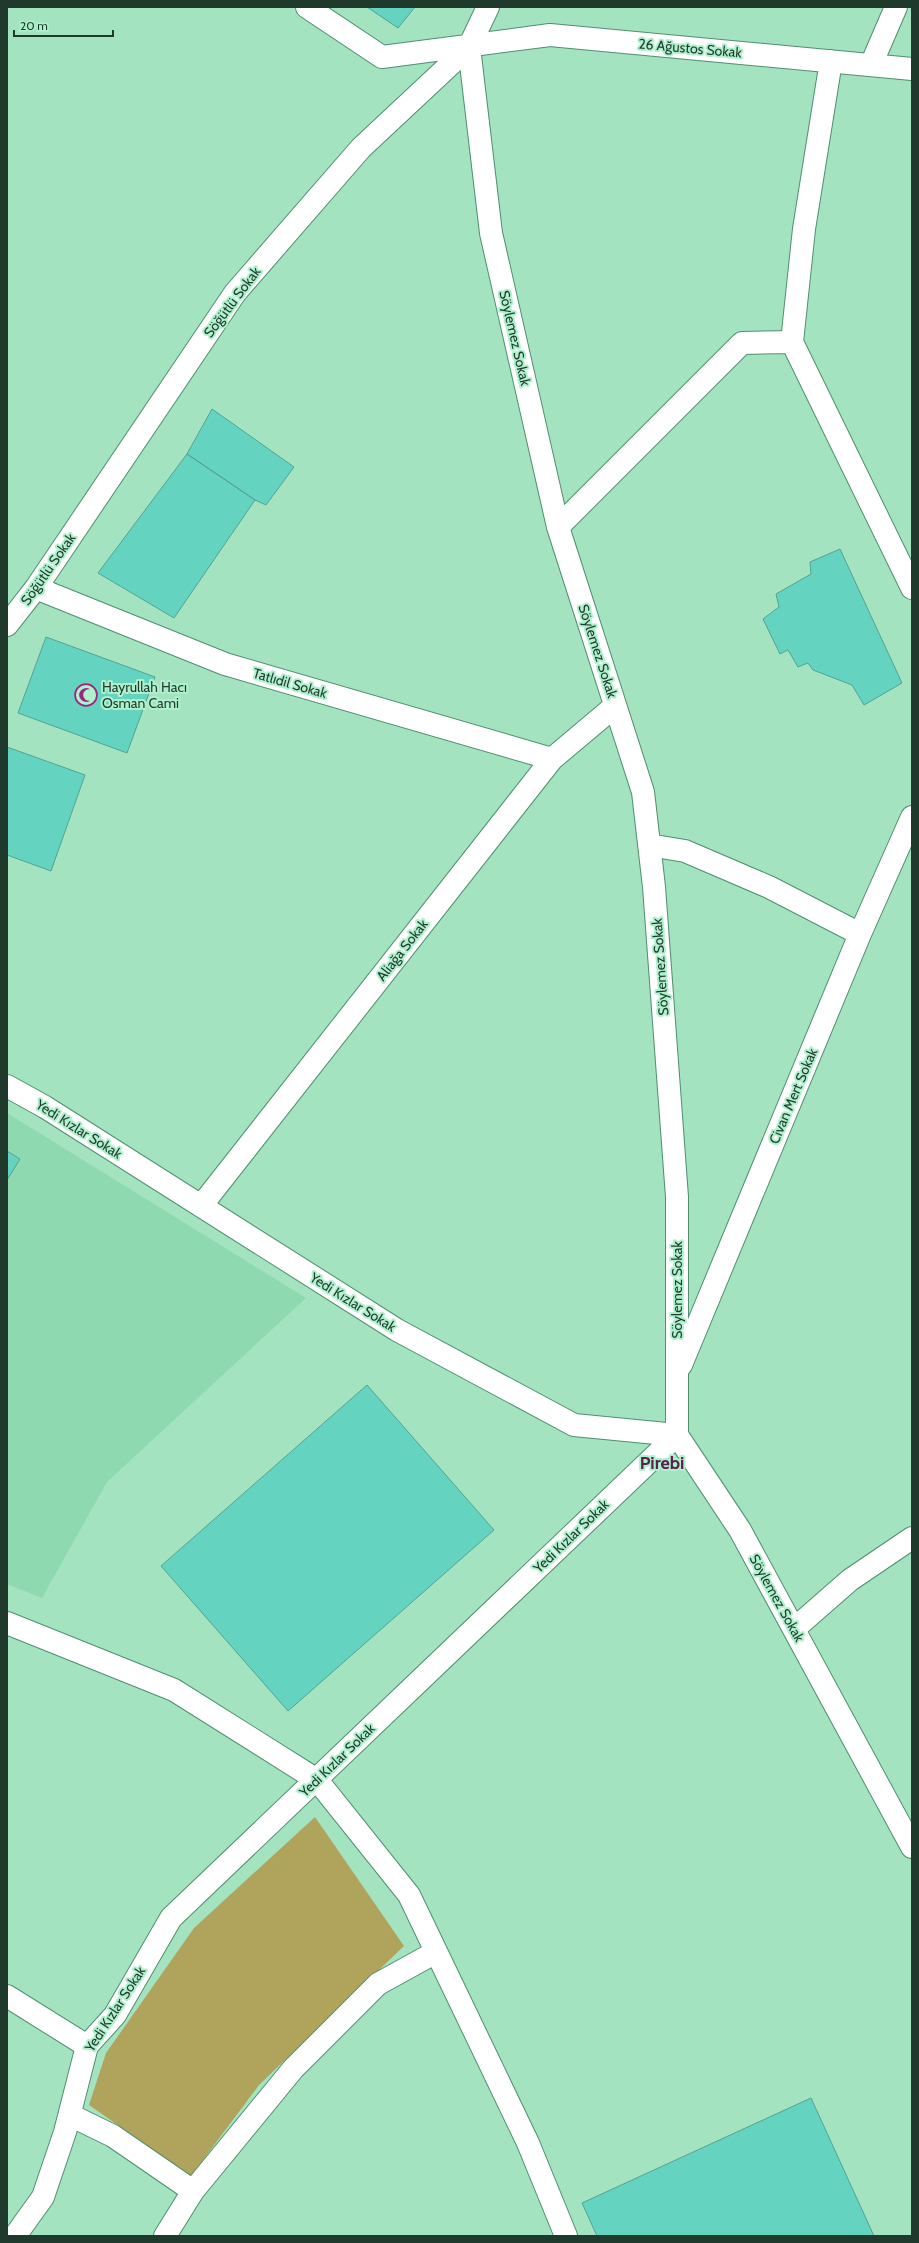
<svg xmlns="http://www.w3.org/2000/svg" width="919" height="2243" font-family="Cabin,sans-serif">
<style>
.built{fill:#8fd9b1}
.green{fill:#b0a45c}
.building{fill:#64d4c0;stroke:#53a394}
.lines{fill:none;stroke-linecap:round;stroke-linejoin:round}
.minor-casing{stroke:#508f6f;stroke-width:24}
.minor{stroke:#fff;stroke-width:22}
.labels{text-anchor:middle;stroke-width:4;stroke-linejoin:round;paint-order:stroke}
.street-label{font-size:14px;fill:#1f3a2c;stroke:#aff1cd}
.poi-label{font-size:14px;fill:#1f3a2c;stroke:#aff1cd;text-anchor:start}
.district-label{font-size:18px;font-weight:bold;fill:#5b214a;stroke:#aff1cd}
</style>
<rect width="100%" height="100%" fill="#a3e3c0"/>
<path class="built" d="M 7,1113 L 306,1298 L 107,1482 L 42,1598 L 7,1584 Z"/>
<path class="green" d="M 315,1817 L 404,1946 L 259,2085 L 191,2176 L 89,2105 L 106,2053 L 194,1928 Z"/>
<path class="building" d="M 367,7 L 415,7 L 398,28 Z
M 212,409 L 294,467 L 266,505 L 255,500 L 187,454 Z
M 187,454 L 255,500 L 174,618 L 98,573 Z
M 840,549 L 902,683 L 864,705 L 852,685 L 813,670 L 808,663 L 798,667 L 788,650 L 780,654 L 763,619 L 779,607 L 776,594 L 811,574 L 810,562 Z
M 46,637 L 155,677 L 127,753 L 18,713 Z
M 7,747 L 85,775 L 51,871 L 7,855 Z
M 7,1151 L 20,1159 L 7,1180 Z
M 367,1385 L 494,1530 L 288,1711 L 161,1566 Z
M 811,2098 L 874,2236 L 597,2236 L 582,2203 Z"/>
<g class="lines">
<g class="minor-casing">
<path id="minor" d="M 307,7 L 382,57 L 550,35 L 912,69
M 469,47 L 491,233 L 558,527 L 643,792 L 654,887 L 677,1197 L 677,1435 L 740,1530 L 912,1847
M 831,61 L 804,229 L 792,342 L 912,588
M 871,65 L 896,7
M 558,527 L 742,343 L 792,342
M 36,588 L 225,664 L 552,759
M 7,625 L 36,588 L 235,293 L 361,148 L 469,47 L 488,7
M 649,845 L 685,851 L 769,887 L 860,934
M 7,1086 L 45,1107 L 397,1330 L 574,1425 L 677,1435 L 171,1918 L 115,2015 L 87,2046 L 65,2132 L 43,2197 L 15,2236
M 201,1206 L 552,759 L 615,706
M 681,1365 L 860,934 L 912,817
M 7,1623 L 174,1690 L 317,1780 L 409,1895 L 528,2143 L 566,2236
M 794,1629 L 850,1580 L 912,1538
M 7,1996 L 87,2046
M 70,2115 L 113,2136 L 193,2191
M 165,2236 L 193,2191 L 293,2069 L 378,1984 L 436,1952"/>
</g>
<use href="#minor" class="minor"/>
</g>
<defs>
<g id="mosque-ring" transform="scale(1.15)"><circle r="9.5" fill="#aff1cd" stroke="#9c257e" stroke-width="1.5"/><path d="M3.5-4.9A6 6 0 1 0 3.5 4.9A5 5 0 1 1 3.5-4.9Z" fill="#9c257e"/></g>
</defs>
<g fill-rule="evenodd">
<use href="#mosque-ring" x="86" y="695"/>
</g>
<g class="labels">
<g class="street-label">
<text transform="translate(690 48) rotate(5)" y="5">26 Ağustos Sokak</text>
<text transform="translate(232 302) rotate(-53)" y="5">Söğütlü Sokak</text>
<text transform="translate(515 338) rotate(77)" y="5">Söylemez Sokak</text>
<text transform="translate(48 569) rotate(-55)" y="5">Söğütlü Sokak</text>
<text transform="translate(598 651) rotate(72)" y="5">Söylemez Sokak</text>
<text transform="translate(290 683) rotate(16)" y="5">Tatlıdil Sokak</text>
<text transform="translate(402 950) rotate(-52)" y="5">Aliağa Sokak</text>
<text transform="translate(660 967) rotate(-94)" y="5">Söylemez Sokak</text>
<text transform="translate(793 1096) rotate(-67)" y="5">Civan Mert Sokak</text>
<text transform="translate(79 1129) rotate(32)" y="5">Yedi Kızlar Sokak</text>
<text transform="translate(677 1290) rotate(-90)" y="5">Söylemez Sokak</text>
<text transform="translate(353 1302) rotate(32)" y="5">Yedi Kızlar Sokak</text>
<text transform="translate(571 1536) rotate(-44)" y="5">Yedi Kızlar Sokak</text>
<text transform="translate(777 1598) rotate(61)" y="5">Söylemez Sokak</text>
<text transform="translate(337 1760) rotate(-44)" y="5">Yedi Kızlar Sokak</text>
<text transform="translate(115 2009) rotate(-57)" y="5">Yedi Kızlar Sokak</text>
</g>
<g class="poi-label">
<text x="102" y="692">Hayrullah Hacı<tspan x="102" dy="16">Osman Cami</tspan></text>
</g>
<g class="district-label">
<text x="662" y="1469">Pirebi</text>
</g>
</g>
<rect width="919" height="2243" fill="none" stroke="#1f3a2c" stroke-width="16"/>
<path d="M14 30v6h99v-6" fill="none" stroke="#1f3a2c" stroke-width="2"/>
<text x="20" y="30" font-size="12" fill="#1f3a2c" stroke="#aff1cd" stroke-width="3" paint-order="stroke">20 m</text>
</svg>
